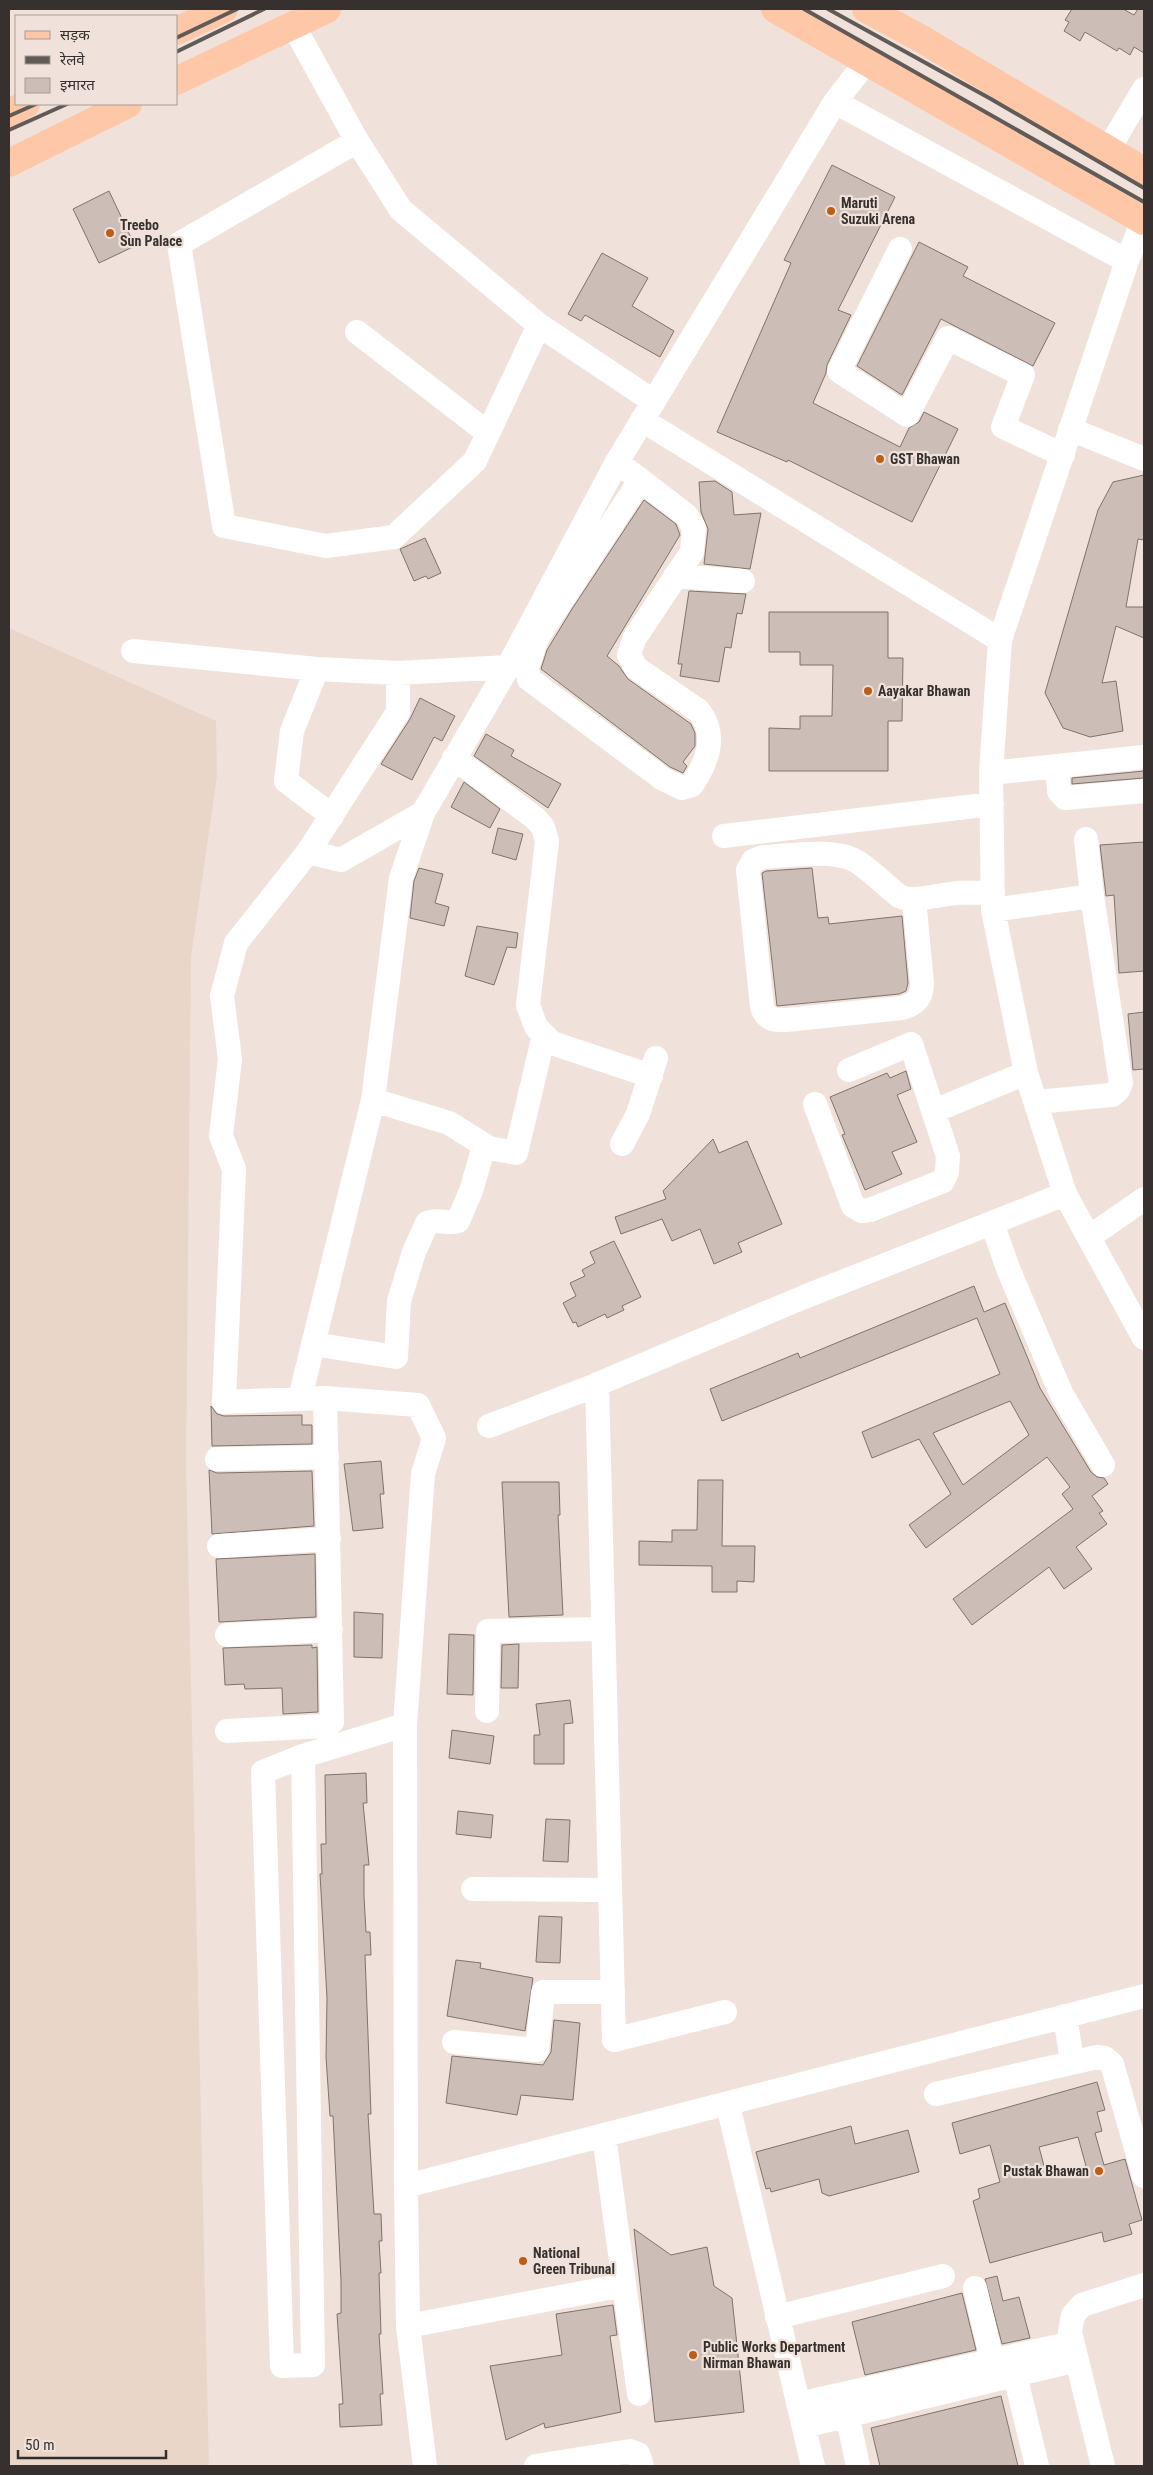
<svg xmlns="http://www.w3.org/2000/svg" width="1153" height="2475" font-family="'Roboto Condensed','Noto Sans Devanagari',sans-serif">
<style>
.built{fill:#ead5c9}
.building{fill:#ccbeb7;stroke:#7f736c;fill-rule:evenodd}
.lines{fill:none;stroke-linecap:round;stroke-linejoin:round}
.minor{stroke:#fff;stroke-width:24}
.major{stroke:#fec8a8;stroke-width:28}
.rail{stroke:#615a56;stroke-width:4}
.poi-dot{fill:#bd5e16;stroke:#f0e2da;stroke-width:2}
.labels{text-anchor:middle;stroke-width:4.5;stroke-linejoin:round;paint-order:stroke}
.poi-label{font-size:14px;font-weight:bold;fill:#36312e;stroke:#f0e2da;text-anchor:start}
</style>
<rect width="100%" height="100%" fill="#f0e2da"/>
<path class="built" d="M 9,628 L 216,721 L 217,776 L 191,957 L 186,1465 L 209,2466 L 9,2466 Z"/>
<path class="building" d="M 1072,9 L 1123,9 L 1134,15 L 1138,9 L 1144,9 L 1144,53 L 1134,47 L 1130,55 L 1119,48 L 1117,51 L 1085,32 L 1080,41 L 1064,31 L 1069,22 L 1065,20 Z
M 832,165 L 895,197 L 838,310 L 851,315 L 827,365 L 826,373 L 813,403 L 900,447 L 909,428 L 919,422 L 924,412 L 958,429 L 912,522 L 788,460 L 787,462 L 717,432 L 791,263 L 784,260 Z
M 109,191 L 135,246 L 99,263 L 73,209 Z
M 919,242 L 968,267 L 963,276 L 1055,323 L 1033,366 L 941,319 L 902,395 L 857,366 Z
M 602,253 L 648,278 L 632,306 L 674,331 L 660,357 L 585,315 L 581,321 L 568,314 Z
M 1144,475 L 1144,540 L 1138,539 L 1126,607 L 1144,607 L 1144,638 L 1116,626 L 1102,683 L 1116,681 L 1123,731 L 1090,737 L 1063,728 L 1045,693 L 1098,510 L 1113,482 Z
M 715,481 L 732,492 L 734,515 L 761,513 L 750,569 L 704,564 L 708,529 L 701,512 L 699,482 Z
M 644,500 L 676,524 L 680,535 L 607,656 L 619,666 L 628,679 L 691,724 L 695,733 L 695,746 L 683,762 L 687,766 L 683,773 L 670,767 L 541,669 L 547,650 L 572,609 Z
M 425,538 L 441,573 L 428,579 L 426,576 L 414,581 L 400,549 Z
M 689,591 L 746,594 L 742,614 L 737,613 L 731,648 L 725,647 L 719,682 L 680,676 L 682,664 L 678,664 Z
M 769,612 L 888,612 L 888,658 L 903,658 L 902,721 L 888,721 L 888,771 L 769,771 L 769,728 L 800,729 L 800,716 L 832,716 L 833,665 L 800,665 L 800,652 L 769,652 Z
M 420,698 L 455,716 L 442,741 L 434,737 L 412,780 L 381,764 L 410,719 Z
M 486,734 L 514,750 L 511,756 L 561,784 L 548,808 L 474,756 Z
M 1144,771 L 1144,778 L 1072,784 L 1072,778 Z
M 464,782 L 500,809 L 490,828 L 451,807 Z
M 498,828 L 523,834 L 516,860 L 492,853 Z
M 1144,842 L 1144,971 L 1119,973 L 1114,895 L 1106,896 L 1100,845 Z
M 419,868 L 443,874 L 435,903 L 449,907 L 444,926 L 410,918 L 414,881 Z
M 812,868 L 818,918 L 828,917 L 829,924 L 902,916 L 908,983 L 906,991 L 899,994 L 777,1006 L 762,873 L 766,871 Z
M 477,926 L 518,933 L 516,948 L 507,947 L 494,985 L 465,976 Z
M 1144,1012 L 1144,1069 L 1133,1070 L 1128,1014 Z
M 906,1071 L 911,1089 L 897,1095 L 917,1142 L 892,1152 L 902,1174 L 865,1190 L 842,1135 L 845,1134 L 830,1097 L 887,1073 L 890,1078 Z
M 713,1139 L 719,1153 L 747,1141 L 782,1224 L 738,1243 L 742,1252 L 714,1264 L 700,1229 L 672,1241 L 662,1219 L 621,1234 L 615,1217 L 666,1199 L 663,1191 Z
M 614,1241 L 641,1297 L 622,1306 L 624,1310 L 607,1318 L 605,1314 L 578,1327 L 576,1322 L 573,1323 L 563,1303 L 576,1296 L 570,1283 L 585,1276 L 582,1270 L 595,1263 L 590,1252 Z
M 974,1286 L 984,1312 L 1005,1303 L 1040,1388 L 1091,1472 L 1097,1477 L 1104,1478 L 1108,1484 L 1092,1496 L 1103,1511 L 1099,1513 L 1107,1524 L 1076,1547 L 1092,1569 L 1064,1589 L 1049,1567 L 972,1625 L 953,1599 L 1073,1509 L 1062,1494 L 1070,1487 L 1047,1457 L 926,1548 L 909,1525 L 951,1494 L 919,1439 L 872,1458 L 862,1432 L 1000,1374 L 977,1318 L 722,1421 L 710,1389 L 798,1353 L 800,1358 ZM 1010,1401 L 1029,1435 L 963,1485 L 933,1433 Z
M 211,1406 L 217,1414 L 224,1416 L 302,1415 L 302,1425 L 312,1425 L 312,1444 L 212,1446 Z
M 381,1461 L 384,1494 L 380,1494 L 383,1528 L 353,1531 L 344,1464 Z
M 209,1470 L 217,1473 L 312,1471 L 314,1526 L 212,1534 Z
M 698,1480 L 723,1480 L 722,1546 L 755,1546 L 754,1582 L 737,1581 L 737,1592 L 712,1592 L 712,1566 L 639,1565 L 639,1541 L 672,1542 L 672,1530 L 697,1530 Z
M 502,1482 L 559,1482 L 560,1515 L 558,1515 L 563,1615 L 509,1617 Z
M 315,1554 L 316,1617 L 219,1622 L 216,1559 Z
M 354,1612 L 383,1614 L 382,1658 L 354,1657 Z
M 449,1634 L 474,1635 L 473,1695 L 447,1694 Z
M 519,1644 L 518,1688 L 501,1688 L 502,1645 Z
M 312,1645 L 312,1648 L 317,1647 L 318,1712 L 283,1714 L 282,1688 L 245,1689 L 244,1684 L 225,1685 L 223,1648 Z
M 570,1700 L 573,1723 L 564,1724 L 564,1764 L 534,1764 L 534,1735 L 540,1735 L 536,1704 Z
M 452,1730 L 494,1736 L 490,1764 L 449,1758 Z
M 366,1773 L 367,1803 L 363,1803 L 369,1865 L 364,1865 L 364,1896 L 366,1932 L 370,1932 L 371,1955 L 365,1955 L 371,2114 L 368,2114 L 374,2214 L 381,2214 L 382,2241 L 379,2241 L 381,2273 L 379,2273 L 381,2334 L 379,2334 L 383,2394 L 380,2394 L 382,2425 L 340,2427 L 339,2404 L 343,2404 L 337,2314 L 341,2313 L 341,2281 L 333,2116 L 330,2116 L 326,2057 L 327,1998 L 320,1874 L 322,1874 L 321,1844 L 326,1844 L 325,1775 Z
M 458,1811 L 493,1815 L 491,1838 L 456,1834 Z
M 546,1819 L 570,1820 L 568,1862 L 543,1861 Z
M 539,1916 L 562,1917 L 560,1963 L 536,1962 Z
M 456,1960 L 481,1963 L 480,1968 L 533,1978 L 525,2031 L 447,2016 Z
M 554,2020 L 580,2023 L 573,2100 L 521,2095 L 517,2115 L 446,2103 L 452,2056 L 543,2065 L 551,2052 Z
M 1097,2082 L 1105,2110 L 1097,2112 L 1102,2131 L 1095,2133 L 1104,2165 L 1125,2159 L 1142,2220 L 1129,2224 L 1132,2234 L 1104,2242 L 1102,2232 L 990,2263 L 973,2201 L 980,2198 L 978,2189 L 1000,2182 L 990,2145 L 960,2154 L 952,2123 ZM 1078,2137 L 1086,2166 L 1047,2177 L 1039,2147 Z
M 851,2126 L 855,2144 L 908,2130 L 919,2172 L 829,2196 L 822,2193 L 819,2179 L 771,2192 L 770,2188 L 766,2189 L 756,2152 Z
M 634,2229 L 671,2255 L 707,2247 L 714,2286 L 732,2298 L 744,2412 L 655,2422 Z
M 997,2276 L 1003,2301 L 1019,2297 L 1030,2338 L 1002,2344 L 985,2279 Z
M 962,2293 L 976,2350 L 865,2375 L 852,2322 Z
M 613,2305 L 617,2335 L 610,2336 L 621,2412 L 545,2428 L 544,2423 L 506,2440 L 490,2366 L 562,2355 L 556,2314 Z
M 1001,2396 L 1018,2466 L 880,2466 L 871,2428 Z"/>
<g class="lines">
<path class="minor" d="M 293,25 L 357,141 L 401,210 L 539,325 L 653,401
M 835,102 L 1127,261
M 357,141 L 179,244 L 224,526 L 326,546 L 394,537 L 475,461 L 539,325
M 1108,150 L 1144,89
M 1144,218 L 1127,261 L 1000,640 L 991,773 L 993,910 L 1026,1073 L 1065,1194 L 1144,1338
M 900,249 L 839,371 L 907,415 L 948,338 L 1023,375 L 1003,427 L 1063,455
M 357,332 L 488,433
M 642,420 L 1000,640
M 1070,429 L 1144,459
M 617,462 L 686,515 L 694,528 L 692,552 L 634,639 L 629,655 L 636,668 L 699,711 C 718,736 707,762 692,785 L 682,788 L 663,779 L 529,679 L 527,668 L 537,638 L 640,481
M 675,576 L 743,581
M 133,651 L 317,669 L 398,673 L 508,667
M 317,669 L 292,731 L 286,781 L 332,816
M 398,673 L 398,712 L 308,852 L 236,943 L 222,996 L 230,1059 L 221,1136 L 234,1169 L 224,1402 L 325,1398 L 418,1405 L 434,1438 L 423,1474 L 405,1725 L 406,2186 L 408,2326 L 425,2466
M 454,758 L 535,818 L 543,827 L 547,841 L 528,1005 L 536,1027 L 552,1043 L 651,1076
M 1057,768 L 1059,791 L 1065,798 L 1144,791
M 991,773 L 1144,757
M 724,836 L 992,804
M 308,852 L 341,860 L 423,813
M 914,899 L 922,983 C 922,998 916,1004 902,1008 L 786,1020 C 773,1020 767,1020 762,1007 L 748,870 L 753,861 L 763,857 C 788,856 834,848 856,861 C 871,870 885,885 899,896 L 907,899 L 917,899 L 956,893 L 993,892
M 993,910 L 1092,896
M 373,1100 L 449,1123 L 489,1148 L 516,1153 L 544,1035
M 1036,1102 L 1112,1095 L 1118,1090 L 1121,1083 L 1092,896 L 1086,839
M 815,1104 L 853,1206 L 862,1211 L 870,1210 L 943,1181 L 947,1172 L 948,1156 L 911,1044 L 849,1070
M 934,1111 L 1026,1073
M 622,1144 L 638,1114 L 656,1058
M 992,1223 L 1009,1271 L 1061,1393 L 1103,1465
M 1089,1237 L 1144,1199
M 313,1344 L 396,1357 L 399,1301 L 414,1252 L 427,1223 C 437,1218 448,1225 458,1221 L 471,1191 L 484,1146
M 597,1384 L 614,2040 L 725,2012
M 300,1398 L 373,1100 L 401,878 L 423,813 L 508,667 L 617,462 L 835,102 L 866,62
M 489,1426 L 586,1389 L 804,1297 L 1065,1194
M 217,1459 L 327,1457
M 219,1546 L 329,1539
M 227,1635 L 331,1630
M 487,1711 L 488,1631 L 603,1629
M 227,1731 L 325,1726 L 332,1722 L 325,1398
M 303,1756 L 313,2365 L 282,2366 L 263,1772 L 303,1756 L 405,1725
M 473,1889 L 610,1890
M 1065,2016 L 1072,2061
M 454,2042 L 537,2050 L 543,1992 L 613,1992
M 936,2094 L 1097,2057 L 1105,2058 L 1112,2064 L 1144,2176
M 728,2105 L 813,2466
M 604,2136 L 639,2394
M 406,2186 L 1144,1996
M 975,2288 L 992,2360
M 777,2317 L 943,2276
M 408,2326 L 624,2285
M 1015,2375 L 1037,2466
M 798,2404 L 1072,2343
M 847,2414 L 858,2466
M 804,2426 L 1077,2360
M 536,2466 L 630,2451 L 638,2454 L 642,2466
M 1103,2466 L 1070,2332 L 1073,2315 L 1082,2305 L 1144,2285"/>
<path class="major" d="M 775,9 L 1144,221
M 866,9 L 920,38 L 1144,171
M 176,31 L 224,9
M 176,81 L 327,9
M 9,113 L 26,104
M 9,163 L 128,104"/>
<path class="rail" d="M 804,9 L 1144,202
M 828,9 L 991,99 L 1144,188
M 176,38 L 237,9
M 176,52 L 264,9
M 9,116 L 36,104
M 9,130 L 67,104"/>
</g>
<g class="poi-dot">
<circle cx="831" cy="211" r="5"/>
<circle cx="110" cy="233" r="5"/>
<circle cx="880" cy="459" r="5"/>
<circle cx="868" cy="691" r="5"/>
<circle cx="1099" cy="2171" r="5"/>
<circle cx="523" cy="2261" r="5"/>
<circle cx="693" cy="2355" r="5"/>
</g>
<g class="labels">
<g class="poi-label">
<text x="841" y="208">Maruti<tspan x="841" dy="16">Suzuki Arena</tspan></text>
<text x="120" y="230">Treebo<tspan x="120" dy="16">Sun Palace</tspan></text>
<text x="890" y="464">GST Bhawan</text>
<text x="878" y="696">Aayakar Bhawan</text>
<text x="1089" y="2176" text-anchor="end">Pustak Bhawan</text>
<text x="533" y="2258">National<tspan x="533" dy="16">Green Tribunal</tspan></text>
<text x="703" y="2352">Public Works Department<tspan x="703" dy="16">Nirman Bhawan</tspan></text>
</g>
</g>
<rect width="1153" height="2475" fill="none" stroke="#36312e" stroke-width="20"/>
<rect x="15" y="15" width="162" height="90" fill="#f0e2da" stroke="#a69b95"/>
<rect x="25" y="31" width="25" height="8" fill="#fec8a8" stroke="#a69b95"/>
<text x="60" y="40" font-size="15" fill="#36312e">सड़क</text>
<rect x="25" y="56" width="25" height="8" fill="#615a56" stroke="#a69b95"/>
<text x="60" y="65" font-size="15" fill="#36312e">रेलवे</text>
<rect x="25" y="78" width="25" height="15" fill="#ccbeb7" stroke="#a69b95"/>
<text x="60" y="90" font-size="15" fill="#36312e">इमारत</text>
<path d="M18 2450v8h148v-8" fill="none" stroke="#36312e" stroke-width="2.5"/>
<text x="25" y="2450" font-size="15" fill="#36312e" stroke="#f0e2da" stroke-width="4" paint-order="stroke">50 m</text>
</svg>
